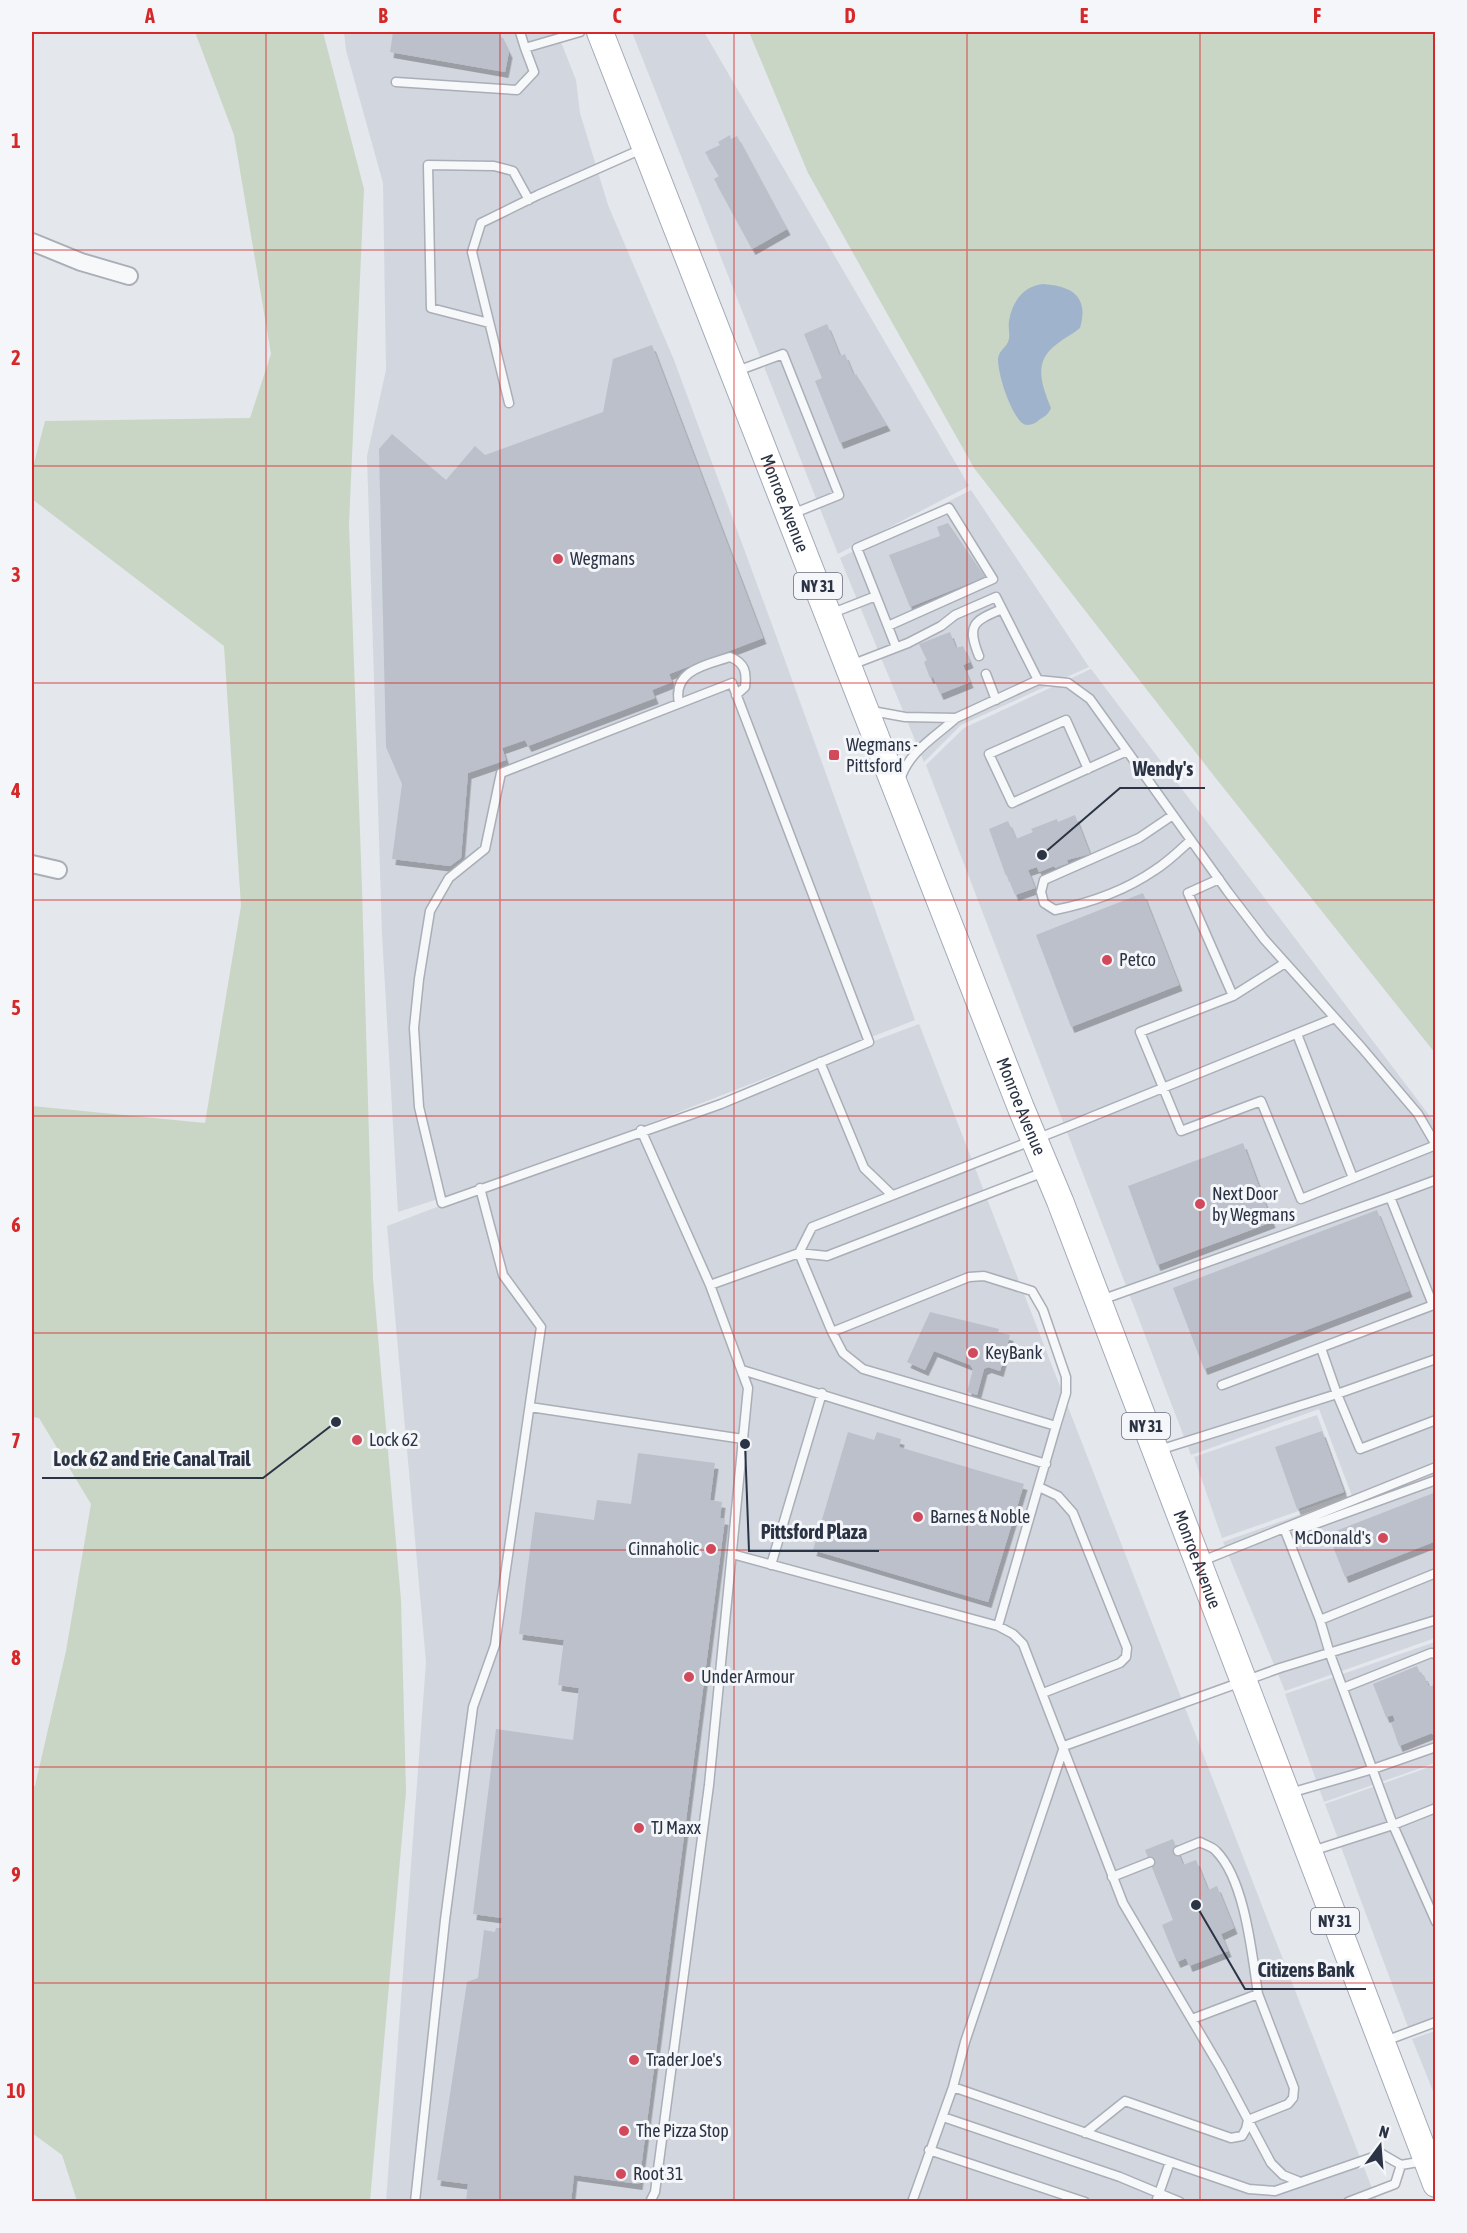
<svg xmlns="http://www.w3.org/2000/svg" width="1467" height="2233" font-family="'Asap Condensed',sans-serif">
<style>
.built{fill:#d2d6de}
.green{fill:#c9d6c5}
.water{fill:#9fb4cc}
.building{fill:#bbc0ca;filter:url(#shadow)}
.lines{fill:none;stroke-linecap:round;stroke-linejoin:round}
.lane-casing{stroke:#a9aeb7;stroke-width:11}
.street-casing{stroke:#a9aeb7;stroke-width:20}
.primary-casing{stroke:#a3abb8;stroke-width:28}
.lane{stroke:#f7f8fa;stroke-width:8}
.street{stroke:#f7f8fa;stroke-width:16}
.primary{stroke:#fff;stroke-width:26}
.grid{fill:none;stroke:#d62828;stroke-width:1.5;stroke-opacity:0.55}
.poi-dot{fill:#d1495b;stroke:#f4f6f9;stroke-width:2}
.labels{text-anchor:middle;stroke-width:6;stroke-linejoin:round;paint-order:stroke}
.shield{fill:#f4f6f9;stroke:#676e7b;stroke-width:1.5}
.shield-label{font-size:16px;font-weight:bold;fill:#2b3445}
.street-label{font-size:18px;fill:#2b3445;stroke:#f4f6f9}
.poi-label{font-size:18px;fill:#2b3445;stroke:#f4f6f9;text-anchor:start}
.leader{fill:none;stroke:#2b3445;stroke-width:2}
.callout-dot{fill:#2b3445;stroke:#f4f6f9;stroke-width:2}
.callout-label{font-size:20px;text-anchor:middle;font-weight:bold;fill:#2b3445;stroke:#f4f6f9;stroke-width:6;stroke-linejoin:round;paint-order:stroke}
.neatline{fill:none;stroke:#d62828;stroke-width:2}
.grid-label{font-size:20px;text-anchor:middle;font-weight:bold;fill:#d62828}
</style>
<defs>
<filter id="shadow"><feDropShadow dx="3.5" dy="6" stdDeviation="0" flood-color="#0004"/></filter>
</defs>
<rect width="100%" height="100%" fill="#e4e7ec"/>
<path class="built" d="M 344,32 L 557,32 L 576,80 L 580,113 L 608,205 L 674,360 L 774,630 L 915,1020 L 540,1166 L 398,1212 L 382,934 L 367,456 L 386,370 L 383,183 L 346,50 Z
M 632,32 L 704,32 L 969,486 L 838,554 Z
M 971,490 L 1089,667 L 961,725 L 924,762 L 840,558 Z
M 1091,669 L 1435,1123 L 1435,1638 L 1285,1691 L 1223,1542 L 1352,1496 L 1319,1409 L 1191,1455 L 926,765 L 964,728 Z
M 919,1024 L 1377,2201 L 386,2202 L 426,1662 L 387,1226 Z
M 1317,1415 L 1347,1494 L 1222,1538 L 1194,1457 Z
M 1435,1642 L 1435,1763 L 1324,1802 L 1285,1694 Z
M 1435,1765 L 1435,2027 L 1411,2035 L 1325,1804 Z
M 1435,2031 L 1436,2031 L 1435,2096 L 1412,2039 Z"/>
<path class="green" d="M 195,32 L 323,32 L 364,189 L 349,524 L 362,888 L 373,1279 L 401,1600 L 406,1792 L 370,2201 L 77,2201 L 62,2155 L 32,2133 L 32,1786 L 35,1786 L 66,1651 L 91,1504 L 39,1418 L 32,1417 L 32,1106 L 205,1123 L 241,906 L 224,646 L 32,499 L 32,471 L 45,421 L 250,418 L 271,354 L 234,135 Z
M 749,32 L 1435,32 L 1435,1053 L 1218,781 L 974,468 L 808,173 Z"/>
<path class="water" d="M 1043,284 C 1073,286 1089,297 1080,328 C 1073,334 1064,338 1057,344 C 1032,362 1042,385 1051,408 C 1048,415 1045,416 1039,420 C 1035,424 1027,427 1022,423 C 1010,412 998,375 998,359 C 999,349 1007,348 1009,339 C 1010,334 1008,327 1009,321 C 1012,302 1023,286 1043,284 Z"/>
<path class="building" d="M 393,32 L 499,32 L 509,52 L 505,72 L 390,52 Z
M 730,135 L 731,139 L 737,136 L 787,229 L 752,249 L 714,179 L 719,176 L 705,152 L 720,145 L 718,142 Z
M 827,324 L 840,356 L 845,354 L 854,376 L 856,374 L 887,425 L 840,443 L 815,381 L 822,378 L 804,334 Z
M 652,345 L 763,638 L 669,674 L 672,682 L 652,690 L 655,698 L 528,746 L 525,740 L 502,748 L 506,760 L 468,773 L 461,858 L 450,866 L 392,859 L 402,784 L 386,747 L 379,449 L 392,434 L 446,480 L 475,446 L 485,455 L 603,412 L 613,359 Z
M 948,523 L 985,577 L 910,607 L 889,555 L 940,536 L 937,527 Z
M 950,632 L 956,648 L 963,646 L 970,662 L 963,665 L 970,682 L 940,694 L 933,677 L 930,678 L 924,662 L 927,660 L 919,644 Z
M 1075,815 L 1090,854 L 1067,860 L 1068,863 L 1055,868 L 1054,866 L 1039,872 L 1037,867 L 1028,870 L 1035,888 L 1015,895 L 1007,875 L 1006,876 L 989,829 L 1008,821 L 1016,839 L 1033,832 L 1031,829 L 1057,819 L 1058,822 Z
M 1143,893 L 1179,985 L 1071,1027 L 1036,935 Z
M 1243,1143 L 1272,1222 L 1157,1265 L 1128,1186 Z
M 1377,1210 L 1409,1291 L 1204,1369 L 1173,1288 Z
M 930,1312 L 999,1329 L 998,1332 L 1010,1335 L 1000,1371 L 988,1367 L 984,1369 L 977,1395 L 967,1392 L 973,1369 L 970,1365 L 934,1351 L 925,1370 L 907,1362 Z
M 1322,1431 L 1344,1492 L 1297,1509 L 1275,1447 Z
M 848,1432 L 874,1440 L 877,1432 L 901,1439 L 899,1447 L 1024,1484 L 988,1602 L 813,1550 Z
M 638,1453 L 715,1463 L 710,1500 L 722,1502 L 720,1518 L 725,1519 L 639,2184 L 574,2175 L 571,2202 L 466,2202 L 468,2184 L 437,2180 L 467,1982 L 478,1978 L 484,1930 L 495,1932 L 496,1928 L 501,1928 L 502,1918 L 473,1914 L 496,1729 L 573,1740 L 579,1688 L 558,1685 L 564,1640 L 519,1634 L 535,1512 L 594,1520 L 597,1500 L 631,1504 Z
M 1436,1492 L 1436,1541 L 1345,1577 L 1328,1534 Z
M 1417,1666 L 1421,1675 L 1424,1675 L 1429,1687 L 1436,1684 L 1436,1741 L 1432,1733 L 1399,1746 L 1391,1723 L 1395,1721 L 1393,1715 L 1386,1717 L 1373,1684 Z
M 1173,1839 L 1183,1865 L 1196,1860 L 1208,1890 L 1217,1886 L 1234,1928 L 1221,1934 L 1228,1951 L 1189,1966 L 1186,1958 L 1177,1962 L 1162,1925 L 1173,1920 L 1145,1850 Z"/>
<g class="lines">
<g class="lane-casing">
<path id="lane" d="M 520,32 L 525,48 L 580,32
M 396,82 L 517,90 L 534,72 L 525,48
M 489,323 L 431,308 L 428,165 L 494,166 L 513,171 L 529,200
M 737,371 L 783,354 L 839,495 L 792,514
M 509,403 L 472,252 L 481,223 L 538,195 L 642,149
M 876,596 L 857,548 L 949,508 L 993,579 L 888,626
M 830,614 L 876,596 L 896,647
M 979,656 C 966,624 974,621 1002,609
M 851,665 L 908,643 L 941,626 L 955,615 L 996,597 L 1038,680 L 956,718
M 986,674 L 996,700
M 1038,680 L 1068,683 L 1090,699 L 1228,892 L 1264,939 L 1362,1048 L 1418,1114 L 1436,1145
M 732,683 L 869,1042 L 721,1104 L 442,1203 L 419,1107 L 414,1028 L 419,979 L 430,911 L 449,878 L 485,849 L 501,773 Z
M 679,703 C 672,670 706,665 730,657 C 745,663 747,672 745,687 L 736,695
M 872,711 L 905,717 L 956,718 C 934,738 909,751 900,780
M 1088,769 L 1066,720 L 989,754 L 1012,803 L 1127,751
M 1173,815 L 1139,838 L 1044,880 L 1041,892 L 1044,903 L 1055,910 C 1090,903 1126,890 1155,870 C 1168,862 1180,850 1191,840
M 1219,879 L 1188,893 L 1233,996 L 1140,1032 L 1181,1131 L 1261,1101 L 1301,1199 L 1436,1145
M 1233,996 L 1285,963
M 1297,1034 L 1353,1178
M 820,1062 L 864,1168 L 892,1195
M 641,1130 L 710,1285 L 748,1388 L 709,1785 L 655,2192 L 650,2202
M 1390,1197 L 1436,1180
M 799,1253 L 832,1332 L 843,1353 L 863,1369 L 1056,1426 L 1066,1393 L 1066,1377 L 1043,1310 L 1032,1291 L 984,1276 L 969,1277 L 832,1332
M 799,1253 L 812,1227 L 1069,1126 L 1335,1018
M 710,1285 L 799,1253 L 827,1256 L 1044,1172
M 1101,1300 L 1390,1197 L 1433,1305
M 1321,1348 L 1337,1394 L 1436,1359
M 742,1370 L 1046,1464
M 1222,1385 L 1436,1304
M 530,1407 L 743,1439
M 1159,1450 L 1337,1394 L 1360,1449 L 1436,1420
M 1039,1487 L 1058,1496 L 1073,1513 L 1127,1648 L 1126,1657 L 1120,1663 L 1043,1693
M 1294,1525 L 1307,1527 L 1436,1480
M 1284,1528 L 1320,1620 L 1330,1654 L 1393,1825 L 1436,1922
M 732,1554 L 998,1626 L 1013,1634 L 1023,1644 L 1123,1903 L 1221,2069 L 1271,2163 L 1283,2175 L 1298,2181
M 1202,1561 L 1436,1467
M 771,1565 L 822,1393
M 1320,1620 L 1436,1573
M 998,1626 L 1056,1426
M 1343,1688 L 1431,1653 L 1436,1654
M 1064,1746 L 1280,1668 L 1436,1620
M 1290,1793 L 1373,1769 L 1436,1747
M 1178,1851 L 1200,1842 C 1205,1845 1213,1847 1216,1851 C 1245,1880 1252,1954 1258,1994
M 1312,1851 L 1393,1825 L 1436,1808
M 1112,1877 L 1150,1862
M 1192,2019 L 1258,1994 L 1294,2088 L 1293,2098 L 1288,2104 L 1248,2120
M 1385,2041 L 1436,2022
M 953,2087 L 1249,2189 L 1275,2191 L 1382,2154 L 1401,2165 L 1424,2161
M 943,2117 L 1120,2177 L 1180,2202
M 1085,2133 L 1125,2101 L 1231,2138 L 1242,2136 L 1246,2129 L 1248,2120
M 929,2150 L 1085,2202
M 415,2202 L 445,1920 L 473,1707 L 495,1645 L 541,1327 L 503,1275 L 480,1188
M 912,2202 L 953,2087 L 965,2042 L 1064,1747
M 1156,2202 L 1170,2162
M 1348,2202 L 1395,2184 L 1401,2165"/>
</g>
<g class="street-casing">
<path id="street" d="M 32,242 L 81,262 L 129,276
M 32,864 L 58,870"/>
</g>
<g class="primary-casing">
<g id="primary">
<path id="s1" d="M 600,32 L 1021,1108 L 1060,1201 L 1436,2184"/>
</g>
</g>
<use href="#lane" class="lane"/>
<use href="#street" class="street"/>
<use href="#primary" class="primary"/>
</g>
<path class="grid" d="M 266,32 L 266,2202M 500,32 L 500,2202M 734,32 L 734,2202M 967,32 L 967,2202M 1200,32 L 1200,2202M 32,250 L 1436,250M 32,466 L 1436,466M 32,683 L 1436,683M 32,900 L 1436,900M 32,1116 L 1436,1116M 32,1333 L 1436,1333M 32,1550 L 1436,1550M 32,1767 L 1436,1767M 32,1983 L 1436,1983"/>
<g class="poi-dot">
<circle cx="558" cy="559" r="6"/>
<rect x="828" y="749" width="12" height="12" rx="3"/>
<circle cx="1107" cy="960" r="6"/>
<circle cx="1200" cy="1204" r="6"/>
<circle cx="973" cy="1353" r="6"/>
<circle cx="357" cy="1440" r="6"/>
<circle cx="918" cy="1517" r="6"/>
<circle cx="1383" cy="1538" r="6"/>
<circle cx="711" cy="1549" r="6"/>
<circle cx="689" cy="1677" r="6"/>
<circle cx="639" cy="1828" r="6"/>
<circle cx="634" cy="2060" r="6"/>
<circle cx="624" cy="2131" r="6"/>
<circle cx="621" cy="2174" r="6"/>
</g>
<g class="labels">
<g class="shield">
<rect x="794" y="573" width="48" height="26" rx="4.5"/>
<rect x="1122" y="1413" width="48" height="26" rx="4.5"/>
<rect x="1311" y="1908" width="48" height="26" rx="4.5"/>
</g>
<g class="shield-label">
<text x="818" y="592">NY 31</text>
<text x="1146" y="1432">NY 31</text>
<text x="1335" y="1927">NY 31</text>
</g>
<g class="street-label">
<text dy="6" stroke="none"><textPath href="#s1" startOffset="506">Monroe Avenue</textPath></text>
<text dy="6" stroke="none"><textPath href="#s1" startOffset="1154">Monroe Avenue</textPath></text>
<text dy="6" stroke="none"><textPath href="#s1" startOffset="1640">Monroe Avenue</textPath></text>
</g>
<g class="poi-label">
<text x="570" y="565">Wegmans</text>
<text x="846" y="751">Wegmans -<tspan x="846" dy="21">Pittsford</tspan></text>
<text x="1119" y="966">Petco</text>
<text x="1212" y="1200">Next Door<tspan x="1212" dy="21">by Wegmans</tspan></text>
<text x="985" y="1359">KeyBank</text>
<text x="369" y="1446">Lock 62</text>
<text x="930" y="1523">Barnes &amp; Noble</text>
<text x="1371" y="1544" text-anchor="end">McDonald's</text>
<text x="699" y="1555" text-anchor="end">Cinnaholic</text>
<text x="701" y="1683">Under Armour</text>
<text x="651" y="1834">TJ Maxx</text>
<text x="646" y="2066">Trader Joe's</text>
<text x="636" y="2137">The Pizza Stop</text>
<text x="633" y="2180">Root 31</text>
</g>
</g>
<path class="leader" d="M1042 855L1120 788H1205M336 1422L263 1478H42M745 1444L749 1551H879M1196 1905L1245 1989H1366"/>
<g class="callout-dot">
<circle cx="1042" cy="855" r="6"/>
<circle cx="336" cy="1422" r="6"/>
<circle cx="745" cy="1444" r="6"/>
<circle cx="1196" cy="1905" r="6"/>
</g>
<g class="callout-label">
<text x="1163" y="776">Wendy's</text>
<text x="152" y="1466">Lock 62 and Erie Canal Trail</text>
<text x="814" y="1539">Pittsford Plaza</text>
<text x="1306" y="1977">Citizens Bank</text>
</g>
<rect width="1467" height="2233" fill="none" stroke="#f4f6f9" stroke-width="66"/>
<g transform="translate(1380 2146) rotate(16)" stroke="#f4f6f9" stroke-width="4.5" paint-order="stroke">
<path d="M0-4.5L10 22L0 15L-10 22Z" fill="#2b3445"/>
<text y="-9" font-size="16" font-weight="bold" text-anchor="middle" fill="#2b3445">N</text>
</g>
<rect x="33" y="33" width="1401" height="2167" class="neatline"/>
<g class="grid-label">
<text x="150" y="23">A</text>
<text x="383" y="23">B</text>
<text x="617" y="23">C</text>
<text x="850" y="23">D</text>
<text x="1084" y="23">E</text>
<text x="1317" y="23">F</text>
<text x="16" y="148">1</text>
<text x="16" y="365">2</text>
<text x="16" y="582">3</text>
<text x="16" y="798">4</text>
<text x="16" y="1015">5</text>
<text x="16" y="1232">6</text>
<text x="16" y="1448">7</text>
<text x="16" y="1665">8</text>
<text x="16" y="1882">9</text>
<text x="16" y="2098">10</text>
</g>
</svg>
